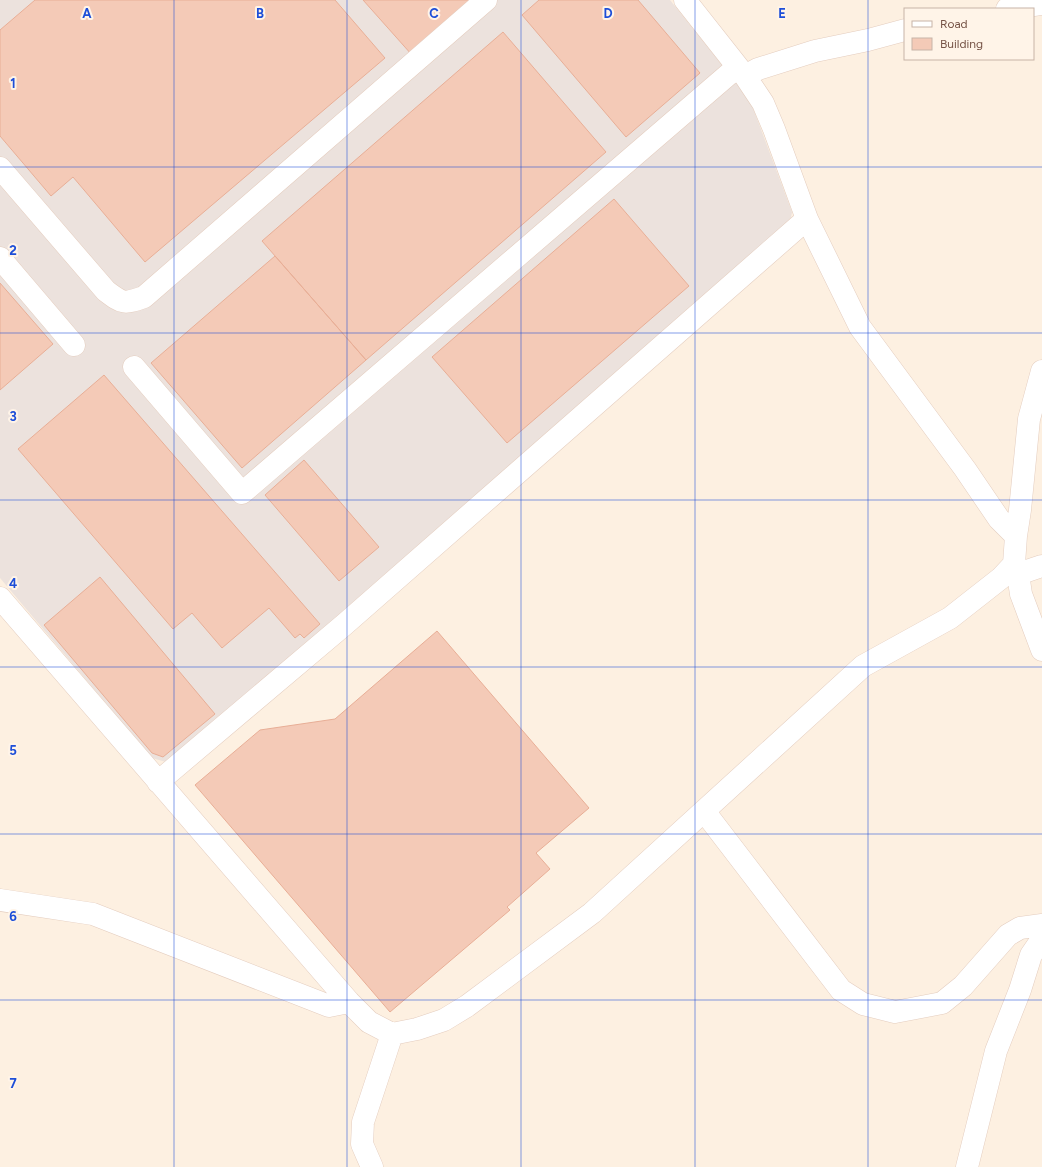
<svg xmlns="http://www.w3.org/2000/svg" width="1042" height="1167" font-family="Figtree,sans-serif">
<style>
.industrial{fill:#ece2dd}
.building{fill:#f4cab7;stroke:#e8ae96}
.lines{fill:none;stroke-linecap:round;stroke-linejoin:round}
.minor-casing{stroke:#e4cdbf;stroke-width:23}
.minor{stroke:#fff;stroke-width:22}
.grid{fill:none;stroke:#1d4ed8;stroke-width:1;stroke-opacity:0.55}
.grid-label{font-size:13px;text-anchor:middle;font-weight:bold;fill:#1d4ed8;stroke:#fff4e8;stroke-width:4;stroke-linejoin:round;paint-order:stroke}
</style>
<rect width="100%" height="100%" fill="#fdf0e1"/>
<path class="industrial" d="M 0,0 L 670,0 L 750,100 L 792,212 L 790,223 L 328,626 L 166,762 L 152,758 L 0,578 Z"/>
<path class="building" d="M 35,0 L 335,0 L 385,58 L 145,262 L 73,177 L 51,196 L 0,136 L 0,30 Z
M 363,0 L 472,0 L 412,55 Z
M 539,0 L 638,0 L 700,73 L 626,137 L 522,15 Z
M 503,32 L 606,152 L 366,360 L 262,241 Z
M 614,199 L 689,286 L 507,443 L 432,357 Z
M 275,256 L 366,360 L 242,468 L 151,363 Z
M 0,283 L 53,344 L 0,390 Z
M 104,375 L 320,624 L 304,638 L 300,634 L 295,638 L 269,608 L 222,648 L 192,613 L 173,629 L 18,449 Z
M 304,460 L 379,547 L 339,581 L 265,495 Z
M 100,577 L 215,714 L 163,757 L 152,753 L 44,625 Z
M 437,631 L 589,808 L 536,853 L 550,869 L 507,907 L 510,910 L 390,1012 L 195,785 L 260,730 L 335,719 Z"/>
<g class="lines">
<g class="minor-casing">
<path id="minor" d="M 685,0 L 745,76 L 763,103 L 774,129 L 807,219 L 860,327 L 965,469 L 999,519 L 1016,536
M 1007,9 L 1042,4
M 745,76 L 758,69 L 815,51 L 868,40 L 905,30
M 0,168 L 106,291 C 123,304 124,304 144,297 L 486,0
M 0,258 L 74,345
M 134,367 L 242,493 L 729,74 L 738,68
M 1042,371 L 1029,419 L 1020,510 L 1016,536 L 1014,564 L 1018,574 L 1021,594 L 1042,650
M 1018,574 L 1042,566
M 0,598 L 349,1002 L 369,1022 L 392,1034 L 417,1029 L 444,1020 L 467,1006 L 592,913 L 863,666 L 950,618 L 1001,578 L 1014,564
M 158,782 L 345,624 L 807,219
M 704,811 L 841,990 L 863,1004 L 895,1012 L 942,1003 L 963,986 L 1008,935 L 1020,928 L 1042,925
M 0,900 L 93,914 L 329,1006 L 349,1002
M 372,1167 L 362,1144 L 363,1122 L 392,1034
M 967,1167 L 996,1051 L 1020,990 L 1031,955 L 1042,939"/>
</g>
<use href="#minor" class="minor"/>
</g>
<path class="grid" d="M 174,0 L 174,1167M 347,0 L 347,1167M 521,0 L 521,1167M 695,0 L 695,1167M 868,0 L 868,1167M 0,167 L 1042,167M 0,333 L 1042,333M 0,500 L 1042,500M 0,667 L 1042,667M 0,834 L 1042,834M 0,1000 L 1042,1000"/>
<g class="grid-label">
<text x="87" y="18">A</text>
<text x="260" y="18">B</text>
<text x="434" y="18">C</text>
<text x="608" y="18">D</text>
<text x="782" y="18">E</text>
<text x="13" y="88">1</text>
<text x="13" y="255">2</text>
<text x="13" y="421">3</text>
<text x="13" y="588">4</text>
<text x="13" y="755">5</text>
<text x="13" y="921">6</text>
<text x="13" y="1088">7</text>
</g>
<rect x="904" y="8" width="130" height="52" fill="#fff4e8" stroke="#c8b4a7"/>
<rect x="912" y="21" width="20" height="6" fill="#ffffff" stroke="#c8b4a7"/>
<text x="940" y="28" font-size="12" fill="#765346">Road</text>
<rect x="912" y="38" width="20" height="12" fill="#f4cab7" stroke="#c8b4a7"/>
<text x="940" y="48" font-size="12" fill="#765346">Building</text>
</svg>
